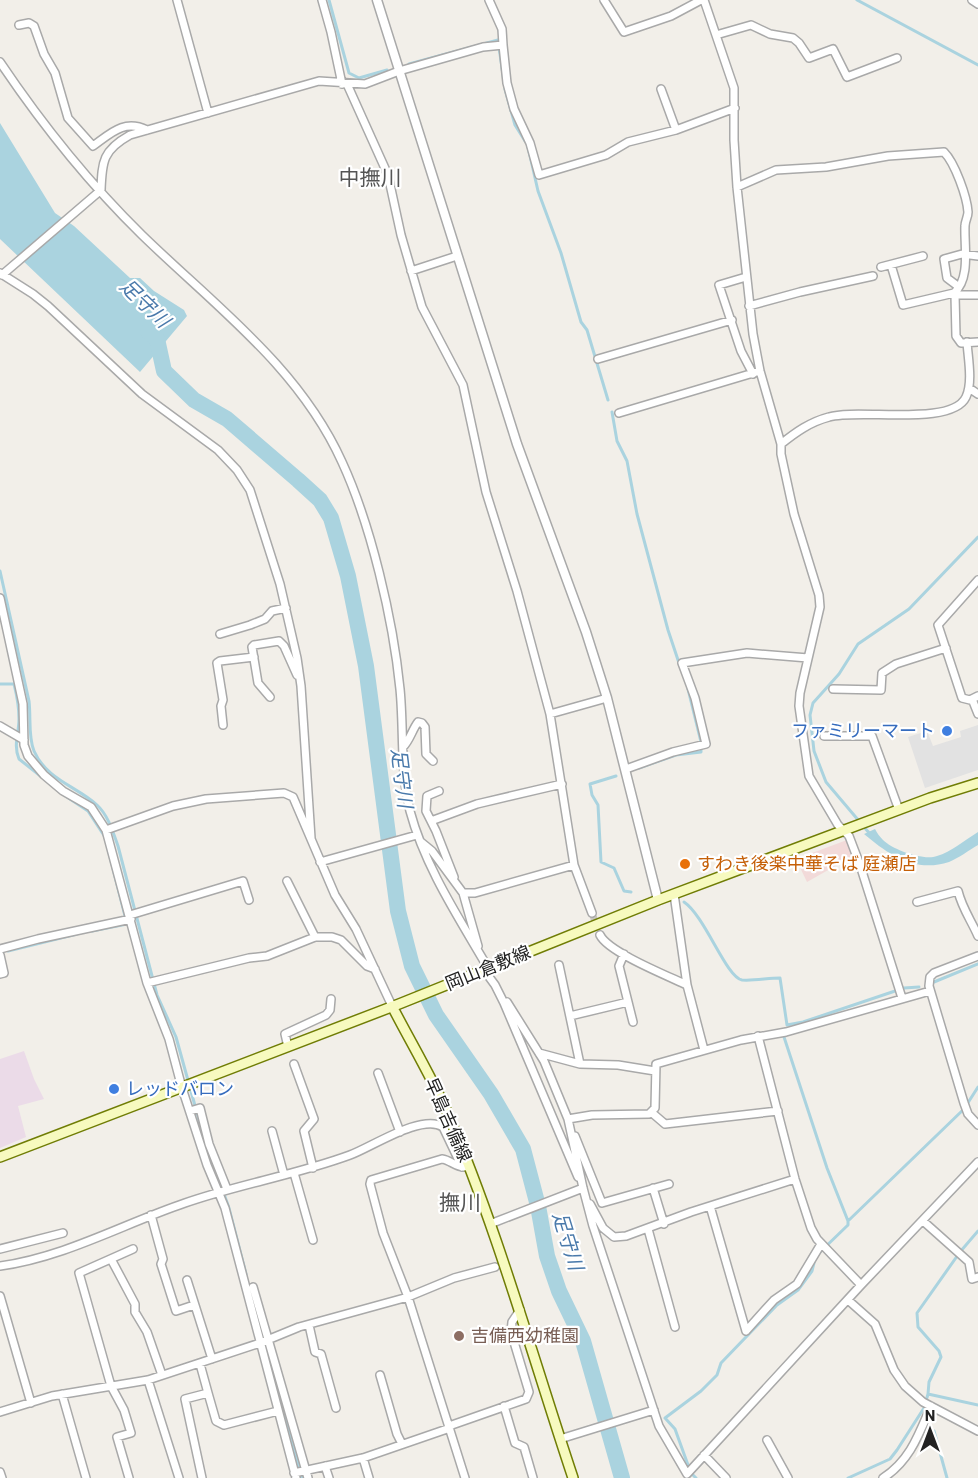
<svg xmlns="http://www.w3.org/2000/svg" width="978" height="1478" font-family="Barlow,'Noto Sans JP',sans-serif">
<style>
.commercial{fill:#f2dad9}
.industrial{fill:#ebdbe8}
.parking{fill:#e2e2e2}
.water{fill:#aad3df}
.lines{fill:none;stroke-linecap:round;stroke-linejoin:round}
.stream{stroke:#aad3df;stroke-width:3}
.river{stroke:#aad3df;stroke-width:16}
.minor-tunnel{stroke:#c8c6c1;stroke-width:7;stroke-dasharray:7 3.5;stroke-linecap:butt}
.minor-casing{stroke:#a9a9a9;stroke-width:10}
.tertiary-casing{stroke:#a9a9a9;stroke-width:11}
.secondary-casing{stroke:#707d05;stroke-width:12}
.minor{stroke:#fff;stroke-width:7}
.tertiary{stroke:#fff;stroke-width:8}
.secondary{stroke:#f7fabf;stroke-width:9}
.shop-dot{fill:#3f7fe0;stroke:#fff;stroke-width:2}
.food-dot{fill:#e8710a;stroke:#fff;stroke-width:2}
.education-dot{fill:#8d6e63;stroke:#fff;stroke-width:2}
.labels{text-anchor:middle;stroke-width:4.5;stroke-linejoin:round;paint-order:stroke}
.shop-label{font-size:18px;fill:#366cbe;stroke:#fff;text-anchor:end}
.food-label{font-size:18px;fill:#c56008;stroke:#fff;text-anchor:start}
.street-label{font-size:18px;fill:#222;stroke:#fff}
.education-label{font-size:18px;fill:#785e54;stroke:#fff;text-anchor:start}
.water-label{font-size:20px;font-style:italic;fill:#4a7aab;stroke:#fff}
.quarter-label{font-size:21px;fill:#555;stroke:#fff}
</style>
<rect width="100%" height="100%" fill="#f2efe9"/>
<path class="commercial" d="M 847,840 L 853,856 L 807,882 L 796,859 Z"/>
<path class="industrial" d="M 24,1051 L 34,1079 L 44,1099 L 18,1106 L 26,1137 L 0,1148 L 0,1059 Z"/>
<path class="parking" d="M 978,725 L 978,770 L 925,788 L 908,737 L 927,731 L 933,746 L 961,737 L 960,731 Z"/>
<path class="water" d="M 0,123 L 55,213 L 74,226 L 130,278 L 140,278 L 154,291 L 184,310 L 187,316 L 140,372 L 0,239 Z
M 875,829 C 877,833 880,837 883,840 C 893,850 924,861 937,856 C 951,852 965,840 978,832 L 978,845 C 969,850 959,858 949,862 C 915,873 889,855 864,834 Z"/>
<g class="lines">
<path class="stream" d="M 329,0 L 349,73 L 359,78 L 387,70
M 857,0 L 978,65
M 409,64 L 498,40 L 504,82
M 505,89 L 515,125 L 525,141
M 528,147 L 538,191 L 561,253 L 581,322 L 587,330 L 608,400
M 612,412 L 617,441 L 627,461 L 637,514 L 668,630 L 680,666
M 0,571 L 29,701 C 31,717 28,737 34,751 C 47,780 76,786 97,805 C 108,815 113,832 118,846 L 157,995 L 176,1037 L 202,1131
M 0,684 L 14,684 C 17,696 19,707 19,719 C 19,733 13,745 19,759 L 43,778
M 639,768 L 676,755 L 701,752 L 701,742 L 688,689
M 616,776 L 590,784 L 592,795 L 598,805 L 601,862 L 614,868 L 624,891 L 631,892
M 64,795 L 88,811 L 105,837 L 127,924 L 92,931
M 870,834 L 826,782 L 814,751 L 810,715 L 813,703 L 839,674 L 858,644 L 909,609 L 978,537
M 684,902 C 705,916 726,977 742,980 C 754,981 768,978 780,978 L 787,1025 L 803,1022 L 904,988 L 919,987
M 8,951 L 77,934
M 934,982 L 978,964
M 784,1037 L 827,1168 L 848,1221
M 207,1146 L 229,1208 L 246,1274
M 819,1253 L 848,1225 L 848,1221 L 964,1109 L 978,1087
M 258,1321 L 302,1478
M 928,1394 L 978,1405
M 934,1431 L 947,1478
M 688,1465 L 675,1429 L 665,1418 L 701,1391 L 717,1375 L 721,1363 L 747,1336 L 777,1305 L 798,1290 L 812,1271 L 815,1259
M 691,1473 L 696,1478
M 848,1478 L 890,1459 L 897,1450 L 924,1408 L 928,1394 L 929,1382 L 941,1357 L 939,1351 L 918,1327 L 917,1313 L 960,1252 L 978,1231"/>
<path class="river" d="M 148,331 L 157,339 L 164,371 L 194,400 L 227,419 L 298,480 L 320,500 L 331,518 L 348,576 L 366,666 L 398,911 L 412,966 L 436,1015 L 491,1094 L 523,1149 L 538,1206 L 547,1256 L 559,1291 L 583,1341 L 622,1478"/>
<path class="minor-tunnel" d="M 592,913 L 600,935"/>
<g class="minor-casing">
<path id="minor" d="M 177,0 L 208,113
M 322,0 L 331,32 L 342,84
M 604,0 L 624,32 L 671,16 L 701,0
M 704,0 L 734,88 L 734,140 L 737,187 L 753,334 L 760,371 L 781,444 L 781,454 L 794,514 L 819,595 L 820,607 L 800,693 L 799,706 L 809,776 L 838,825 L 849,836 L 860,865 L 902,998
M 972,0 L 978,4
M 19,25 L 29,23 L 34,26 L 44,54 L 55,73 L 68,118 L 93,146 C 111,133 124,119 147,130
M 716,35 L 751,25 L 770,34 L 793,38 L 799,43 L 809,58 L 833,49 L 847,77 L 897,58
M 503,45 L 507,83 L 514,109 L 530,143 L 539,175 L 606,155 L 628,142 L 676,130 L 735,108
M 0,62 C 41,123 89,183 142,235 C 215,306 299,367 342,462 C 371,525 393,619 400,689 C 404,729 400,772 410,811 C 425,867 459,918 488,968
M 347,84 L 388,175 L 401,235 L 422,307 L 463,385 L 486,492 L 517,591 L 550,714 L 574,865 L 592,913
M 661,89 L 676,130
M 737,187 L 776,170 L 826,167 L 888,156 L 944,152 C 955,163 967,197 968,212 C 968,217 965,221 965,226 C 964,245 971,279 954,293 L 955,295
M 891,265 L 903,305 L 954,293
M 881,267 L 923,256
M 411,271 L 457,256
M 0,273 L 33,294 L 48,306 L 142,394 L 218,450 L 237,470 L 250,490 L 280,584 L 297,658 L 301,686 L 311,838
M 2,275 L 101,190 C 102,161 103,150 130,135 L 319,81 L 365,84 L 399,71 L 483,47 L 503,45 L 502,29 L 489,0
M 746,277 L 719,285 L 741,351 L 753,374
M 959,287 L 947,278 L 944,259 L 962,254 L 978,256
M 978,295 L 955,295 L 956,336 L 961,343 L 978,342
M 749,306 L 800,292 L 873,276
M 598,359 L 732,320
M 969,388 L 978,394
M 619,413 L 760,371
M 781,444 C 796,432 810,422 829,417 C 858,408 952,427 966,397 C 973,382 968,358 967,342
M 978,580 L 938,625 L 962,698 L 970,700 L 978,696
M 0,598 L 23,704 L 24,745 L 28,756 L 44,775 L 63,791 L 91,807 L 106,830 L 147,983 L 169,1039 L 182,1088 L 207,1165 L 225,1208 L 296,1478
M 220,634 L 250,625 L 265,619 L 272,611 L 286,608
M 833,689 L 881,690 L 882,673 L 896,664 L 946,648
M 270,697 L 258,683 L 252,647 L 254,645 L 279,641 L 284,646 L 297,675
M 972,699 L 978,714
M 550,714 L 607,698
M 223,725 L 221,706 L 223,700 L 217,663 L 220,661 L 254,657
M 0,726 L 24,740
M 824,736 L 872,736 L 899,810
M 403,747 C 410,740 412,730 418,722 L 422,723 L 425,727 L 426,754 L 433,761
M 626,769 L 673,752 L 706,744 L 695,698 L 682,663 L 747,653 L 808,658
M 439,791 L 427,796 L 426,811 L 436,831 L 454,877
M 431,821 L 477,804 L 562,784
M 106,830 L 173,806 L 206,799 L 284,793 L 293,797 L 335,895 L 356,929 L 392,1006
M 421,842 L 432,851 L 463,893 L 478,946
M 320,862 L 417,835
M 287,881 L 315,937
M 463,893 L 475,893 L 574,865
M 674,894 L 687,985
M 917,902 L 958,891 C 962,908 971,920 978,936
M 130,915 L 243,881 L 249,900
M 600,935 C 608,952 668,976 687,985 L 704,1050
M 0,949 L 38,939 L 131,919
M 624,954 L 619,966 L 633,1022
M 0,955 L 4,973 L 0,974
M 978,956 L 934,973 L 930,977 L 929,986 L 964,1103 L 968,1114 L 978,1125
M 559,965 L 580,1064
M 484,970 L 495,985 L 504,1003 L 578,1177
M 147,983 L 249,958 L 267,956 L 315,937 L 332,937 L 341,940 L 367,966 L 375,969
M 930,991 L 786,1032 L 741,1040 L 656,1064 L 655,1108 L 649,1114 L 592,1115 L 568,1119 L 583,1188 L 593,1226 L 659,1426 L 687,1474 L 861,1285 L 978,1162
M 507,1002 L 544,1061 L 568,1119
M 570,1016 L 628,1002
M 758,1036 L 795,1179 L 811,1228 L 817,1239 L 861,1285
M 288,1047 L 285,1034 L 326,1015 L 330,1010 L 331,999
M 539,1053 L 580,1064 L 618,1065 L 655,1071
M 294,1064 L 314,1119 L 304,1131 L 313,1168
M 378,1073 L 400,1132
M 190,1111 L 200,1108 L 209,1144 L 227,1189
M 651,1112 L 665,1124 L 778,1111
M 272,1131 L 284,1175
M 575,1136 L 602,1203 L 669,1184
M 464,1167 C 456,1167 450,1160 442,1159 L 371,1180 L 370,1184 L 383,1233 L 408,1297 L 465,1478
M 294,1173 L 313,1240
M 653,1188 L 664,1224
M 590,1204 L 603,1228 L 614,1237 L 626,1236 L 691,1212 L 795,1179
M 710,1206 L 746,1331
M 151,1215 L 163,1259 L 161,1264 L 176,1311 L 194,1305
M 923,1221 L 969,1262 L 972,1279 L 978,1277
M 490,1224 L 583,1188
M 648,1229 L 675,1327
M 0,1249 L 63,1233
M 111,1259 L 135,1304 L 135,1312 L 147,1332 L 162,1375
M 0,1266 C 65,1257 123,1224 185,1203 C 239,1184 296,1175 350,1155 C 372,1147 422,1113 443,1127 L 462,1167
M 187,1280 L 212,1359
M 253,1287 L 308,1478
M 0,1296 L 31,1403
M 848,1300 L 875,1324 L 894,1370 L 905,1386 L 923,1402 L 978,1431
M 309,1325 L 315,1352 L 321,1354 L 336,1408
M 746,1331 L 774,1300 L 797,1284 L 821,1244
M 200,1364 L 208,1393 L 185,1399 L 202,1478
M 380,1375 L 397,1434 L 402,1444
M 148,1380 L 179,1478
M 208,1393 L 216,1421 L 224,1425 L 278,1411
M 62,1394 L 86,1478
M 504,1406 L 515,1443 L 524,1447 L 533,1478
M 0,1412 L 52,1396 L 148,1380 L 260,1343 L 299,1327 L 408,1297 L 454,1278 L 495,1267
M 449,1426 L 526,1399 L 529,1392 L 511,1332 L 512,1322 L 520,1310
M 560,1439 L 654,1410
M 767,1440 L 788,1478
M 704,1455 L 726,1478
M 363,1458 L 369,1478
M 325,1466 L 329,1478
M 0,1472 L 2,1478
M 294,1473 L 363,1458 L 450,1428
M 129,1478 L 117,1437 L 131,1433 L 124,1410 L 111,1386 L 79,1273 L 133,1249
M 883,1478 C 910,1461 919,1434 931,1406"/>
</g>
<g class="tertiary-casing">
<path id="tertiary" d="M 377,0 L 517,444 L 586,632 L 607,698 L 658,900"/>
</g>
<g class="secondary-casing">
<path id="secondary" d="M 392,1006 C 410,1041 431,1076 447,1112 C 498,1231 532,1355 573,1478
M 0,1157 L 399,1004 L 658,900 L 930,798 L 978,783"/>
</g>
<use href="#minor" class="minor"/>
<use href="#tertiary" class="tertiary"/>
<use href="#secondary" class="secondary"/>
</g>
<g class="shop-dot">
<circle cx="947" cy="731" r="6"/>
<circle cx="114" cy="1089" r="6"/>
</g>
<circle class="food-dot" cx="685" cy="864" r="6"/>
<circle class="education-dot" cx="459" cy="1336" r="6"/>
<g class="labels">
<g class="shop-label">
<text x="935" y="737">ファミリーマート</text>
<text x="126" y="1095" text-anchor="start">レッドバロン</text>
</g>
<g class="food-label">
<text x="697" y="870">すわき後楽中華そば 庭瀬店</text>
</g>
<g class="street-label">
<text transform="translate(488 968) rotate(-22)" y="6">岡山倉敷線</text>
<text transform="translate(448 1120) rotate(66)" y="6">早島吉備線</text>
</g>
<g class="education-label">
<text x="471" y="1342">吉備西幼稚園</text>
</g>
<g class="water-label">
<text transform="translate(145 303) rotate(44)" y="7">足守川</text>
<text transform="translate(402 778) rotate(83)" y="7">足守川</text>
<text transform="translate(568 1241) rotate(73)" y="7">足守川</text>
</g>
<g class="quarter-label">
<text x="370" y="185">中撫川</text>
<text x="460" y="1210">撫川</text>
</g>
</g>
<g transform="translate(930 1430)" stroke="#ffffff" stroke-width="4.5" paint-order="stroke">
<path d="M0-4.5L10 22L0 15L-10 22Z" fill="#222222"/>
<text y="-9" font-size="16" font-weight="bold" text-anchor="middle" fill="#222222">N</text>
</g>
</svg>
